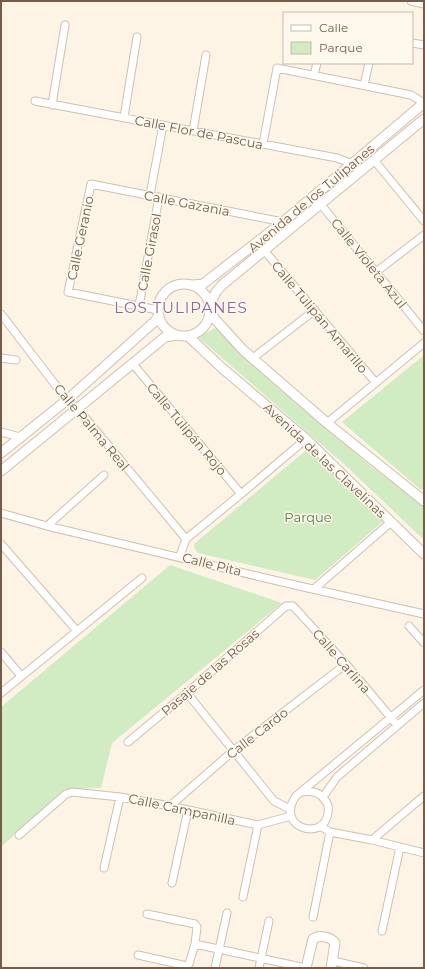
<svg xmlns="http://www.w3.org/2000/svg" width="425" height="969" font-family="Montserrat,sans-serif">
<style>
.green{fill:#d1ebc3}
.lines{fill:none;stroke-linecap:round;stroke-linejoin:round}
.minor-casing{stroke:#d1bfad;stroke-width:9}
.tertiary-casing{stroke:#d1bfad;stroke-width:11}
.minor{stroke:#fff;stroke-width:7}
.tertiary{stroke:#fff;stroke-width:9}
.labels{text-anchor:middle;stroke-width:3;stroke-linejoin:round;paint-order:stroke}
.street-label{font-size:13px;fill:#765b49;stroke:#fff8ec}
.park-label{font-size:13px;fill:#507d41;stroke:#fff8ec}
.quarter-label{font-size:15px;letter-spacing:1px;fill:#8a659a;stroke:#fff8ec}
</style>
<rect width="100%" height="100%" fill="#fdf4e5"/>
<path class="green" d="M 215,323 L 327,429 L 371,466 L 424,505 L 424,540 L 346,466 L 198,337 L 215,328 Z
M 424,355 L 424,487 L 421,490 L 342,422 Z
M 310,447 L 387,518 L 315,580 L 198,553 L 195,549 L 194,544 Z
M 170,565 L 282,603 L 112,743 L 101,788 L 65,789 L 1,847 L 1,707 Z"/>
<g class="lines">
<g class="minor-casing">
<path id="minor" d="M 411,1 L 424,4
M 412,43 L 424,45
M 314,75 L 317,63
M 364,85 L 369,63
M 35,101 L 337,158 L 353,164 L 361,171
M 52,105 L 65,25
M 124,117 L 137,37
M 193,131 L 206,55
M 263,144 L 277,68 L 411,95 L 424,103
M 374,160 L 424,221
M 150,195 L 163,125
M 318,201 L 424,331
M 257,242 L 376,383
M 376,272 L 424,235
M 139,306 L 159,197
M 158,310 L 68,292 L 91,184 L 283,222
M 1,314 L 67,400 L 78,409 L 186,539
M 1,358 L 16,360
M 253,358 L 315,310
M 133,364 L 241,494
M 327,423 L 424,343
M 1,432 L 20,437
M 1,513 L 47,526 L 299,586 L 424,614
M 47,526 L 104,475
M 1,544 L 77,631
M 180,556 L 186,539 L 241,494 L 306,439
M 314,589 L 391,522
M 409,626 L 424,643
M 1,652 L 21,676
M 1,693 L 142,578
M 187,693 L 274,801 L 290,809
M 128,742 L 187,693 L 286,606 L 293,606 L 346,664 L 397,725
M 302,792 C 310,791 319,791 324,799 C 328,803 329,808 328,813 C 324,843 274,827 296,796 L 424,690
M 323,797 L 337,777 L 424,703
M 170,806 L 233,751 L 346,664
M 320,826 L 330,832 L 372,840 L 424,853
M 19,835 L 66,794 L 72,792 L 120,797 L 170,806 L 258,825 L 291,816
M 372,840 L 424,796
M 104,868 L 120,797
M 172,883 L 188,810
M 243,897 L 258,825
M 313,917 L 330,832
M 382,931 L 400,847
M 195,944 L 306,968
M 138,955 L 187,966 L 189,964 L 195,944 L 197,927 L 195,924 L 147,914
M 333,961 L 364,968
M 215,968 L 227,913
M 259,968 L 269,921"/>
</g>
<g class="tertiary-casing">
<path id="tertiary" d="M158 310a26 26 0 1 1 52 0a26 26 0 1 1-52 0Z
M 193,285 L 203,284 L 283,222 L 424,103
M 210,304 L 216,292 L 222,285 L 424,119
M 211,310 L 213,317 L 243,350 L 327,423 L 424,501
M 188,336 L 222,368 L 306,439 L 424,554
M 1,453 L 67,400 L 154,322 L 159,316
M 1,471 L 165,337 L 177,335
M 306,968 L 313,939 C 319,934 331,937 335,943 L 331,968"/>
</g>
<use href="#minor" class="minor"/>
<use href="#tertiary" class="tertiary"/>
</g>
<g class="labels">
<g class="street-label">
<text transform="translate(199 132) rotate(11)" y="5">Calle Flor de Pascua</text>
<text transform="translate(311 198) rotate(-40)" y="5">Avenida de los Tulipanes</text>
<text transform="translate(187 203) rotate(11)" y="5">Calle Gazania</text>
<text transform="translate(80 238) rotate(-78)" y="5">Calle Geranio</text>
<text transform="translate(149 252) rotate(-79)" y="5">Calle Girasol</text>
<text transform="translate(369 263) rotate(51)" y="5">Calle Violeta Azul</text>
<text transform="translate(320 317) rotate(50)" y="5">Calle Tulipán Amarillo</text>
<text transform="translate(92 427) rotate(50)" y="5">Calle Palma Real</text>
<text transform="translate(187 429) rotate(50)" y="5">Calle Tulipán Rojo</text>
<text transform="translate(325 460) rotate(43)" y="5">Avenida de las Clavelinas</text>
<text transform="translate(212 564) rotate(14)" y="5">Calle Pita</text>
<text transform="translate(342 661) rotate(49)" y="5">Calle Carlina</text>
<text transform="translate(210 672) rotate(-41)" y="5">Pasaje de las Rosas</text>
<text transform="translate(257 733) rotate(-38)" y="5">Calle Cardo</text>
<text transform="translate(182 809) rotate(12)" y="5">Calle Campanilla</text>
</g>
<g class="park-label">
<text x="308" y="522">Parque</text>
</g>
<g class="quarter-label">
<text x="181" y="313">LOS TULIPANES</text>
</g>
</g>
<rect width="425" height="969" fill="none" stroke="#765b49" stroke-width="4"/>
<rect x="283" y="12" width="130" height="52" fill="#fff8ec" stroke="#c8b9ab"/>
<rect x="291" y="25" width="20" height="6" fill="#ffffff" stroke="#c8b9ab"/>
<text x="319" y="32" font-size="12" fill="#765b49">Calle</text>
<rect x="291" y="42" width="20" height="12" fill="#d1ebc3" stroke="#c8b9ab"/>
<text x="319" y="52" font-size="12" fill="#765b49">Parque</text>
</svg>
